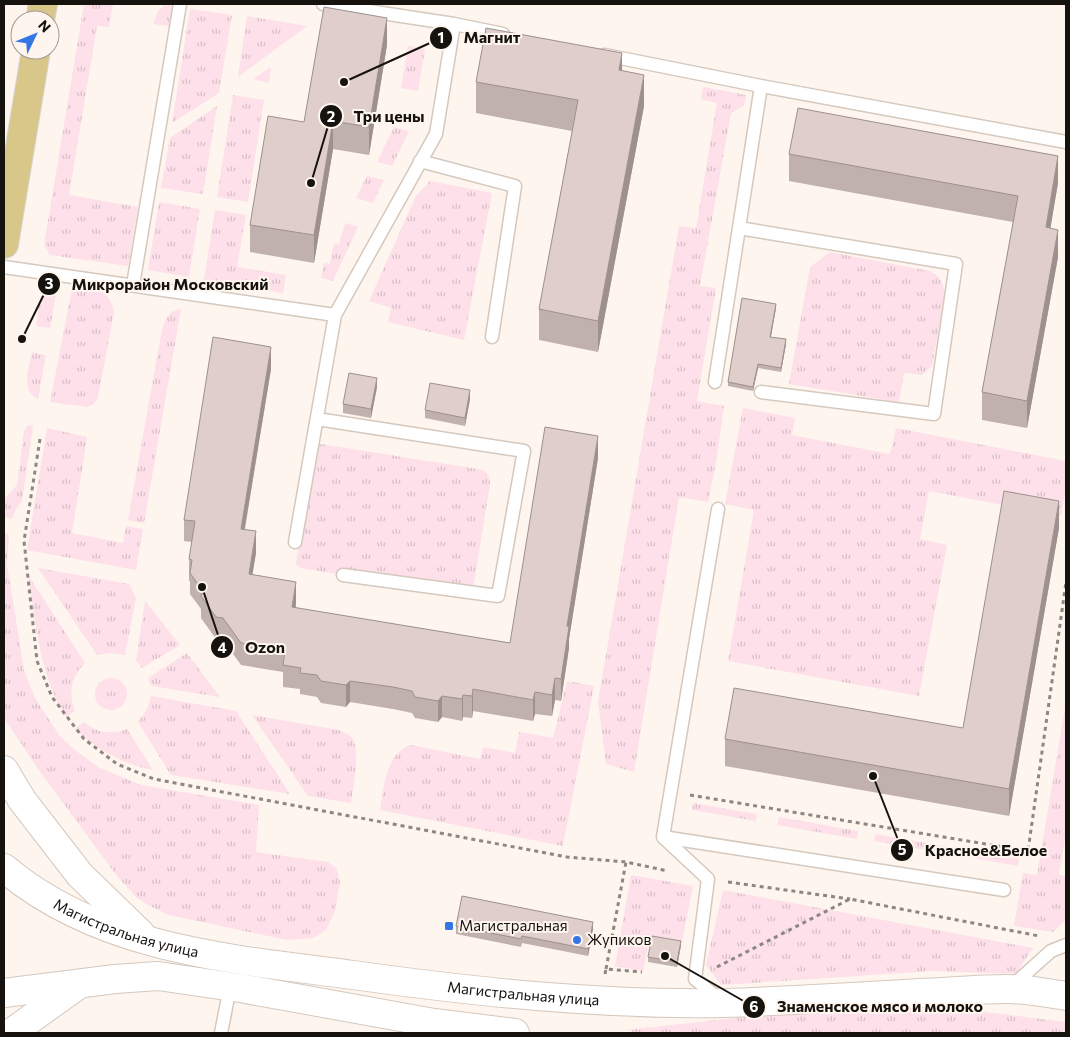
<svg xmlns="http://www.w3.org/2000/svg" width="1070" height="1037" font-family="Commissioner,sans-serif">
<style>
.grass{fill:url(#grass-tufts)}
.lines{fill:none;stroke-linecap:round;stroke-linejoin:round}
.service-casing{stroke:#d5c8bd;stroke-width:15}
.secondary-casing{stroke:#d5c8bd;stroke-width:30}
.primary-casing{stroke:#d5d4d4;stroke-width:30}
.path{stroke:#8d8681;stroke-width:3;stroke-dasharray:4 4;stroke-linecap:butt}
.service{stroke:#fff;stroke-width:12}
.secondary{stroke:#fff;stroke-width:28}
.primary{stroke:#d8c789;stroke-width:28}
.wall{fill:#c1b1ae}
.shaded-wall{fill:#9d908d}
.building{fill:#e0ceca;stroke:#9d908d}
.poi-dot{fill:#3476e4;stroke:#fef5ef;stroke-width:2}
.labels{text-anchor:middle;stroke-width:4;stroke-linejoin:round;paint-order:stroke}
.poi-label{font-size:15px;fill:#16120e;stroke:#fef5ef;text-anchor:start}
.street-label{font-size:15px;fill:#16120e;stroke:#fef5ef}
.leader{fill:none;stroke:#16120e;stroke-width:2}
.callout-dot{fill:#16120e;stroke:#fef5ef;stroke-width:2}
.mark-label{font-size:15px;text-anchor:middle;font-weight:bold;fill:#fff}
.callout-label{font-size:16px;text-anchor:middle;font-weight:bold;fill:#16120e;stroke:#fef5ef;stroke-width:4;stroke-linejoin:round;paint-order:stroke}
</style>
<defs>
<pattern id="grass-tufts" width="24" height="20" patternUnits="userSpaceOnUse" patternTransform="scale(1.25)"><rect width="24" height="20" fill="#fde0e9"/><path d="M3 7l-1-3M5 7V3M7 7l1-3M15 17l-1-3M17 17v-4M19 17l1-3" fill="none" stroke="#d8bfc7"/></pattern>
</defs>
<rect width="100%" height="100%" fill="#fef5ef"/>
<path class="grass" d="M 84,4 L 113,4 L 109,27 L 97,26 L 69,195 L 138,207 L 128,266 L 50,255 L 44,245 Z
M 166,4 L 173,4 L 169,26 L 153,24 L 158,11 Z
M 190,9 L 232,15 L 219,93 L 172,123 Z
M 247,16 L 307,26 L 238,77 Z
M 408,46 L 425,49 L 418,91 L 401,88 Z
M 271,67 L 269,83 L 253,79 Z
M 703,87 L 746,95 L 744,106 L 731,113 L 700,286 L 716,288 L 697,401 L 724,406 L 716,462 L 708,502 L 679,497 L 634,772 L 606,764 L 598,702 L 679,226 L 696,228 L 717,103 L 701,99 Z
M 233,95 L 264,100 L 248,202 L 217,197 Z
M 217,106 L 203,194 L 161,188 L 170,138 Z
M 394,127 L 409,131 L 392,166 L 377,162 Z
M 367,176 L 384,180 L 373,203 L 356,198 Z
M 430,181 L 492,193 L 464,340 L 388,322 L 391,308 L 369,301 L 416,196 Z
M 159,202 L 200,209 L 189,277 L 148,270 Z
M 215,210 L 246,215 L 237,267 L 286,275 L 283,293 L 204,280 Z
M 345,223 L 358,227 L 333,281 L 321,278 L 324,263 L 330,264 L 334,243 L 339,244 Z
M 830,252 L 930,271 C 940,276 943,282 945,294 L 932,366 L 922,375 L 904,373 L 899,402 L 789,384 L 810,267 Z
M 58,283 L 50,328 L 36,326 C 39,308 38,288 58,283 Z
M 73,284 C 93,288 111,289 114,313 L 98,397 L 94,404 L 87,407 L 50,402 Z
M 181,309 L 144,523 L 128,520 L 162,329 C 166,318 169,310 181,309 Z
M 32,352 L 46,355 L 38,399 C 20,390 29,368 32,352 Z
M 743,408 L 795,418 L 792,435 L 890,454 L 896,428 L 1066,461 L 1066,488 L 1061,516 L 929,491 L 920,539 L 947,545 L 919,696 L 728,661 L 754,510 L 725,504 Z
M 28,425 L 33,426 L 22,501 L 16,509 L 12,519 L 4,517 L 4,499 L 17,485 L 24,431 Z
M 47,428 L 87,437 L 72,533 L 123,543 L 126,526 L 143,529 L 136,570 L 27,550 Z
M 321,444 L 478,469 C 487,471 490,475 490,484 L 473,589 L 459,594 L 300,568 L 296,564 L 313,453 L 317,446 Z
M 4,533 L 9,535 L 7,564 L 24,670 L 35,698 L 59,735 L 76,751 L 100,768 L 141,785 L 259,805 L 256,852 L 328,862 L 337,869 L 340,882 L 335,911 L 326,930 L 313,938 L 287,940 L 169,915 L 150,906 L 137,898 L 117,876 L 38,769 L 4,718 Z
M 38,568 L 129,584 L 136,598 L 125,655 L 110,653 L 97,655 Z
M 28,575 L 85,663 C 71,677 68,693 75,711 L 66,717 C 39,675 36,623 28,575 Z
M 145,601 L 180,645 L 142,668 L 136,661 Z
M 187,653 L 220,697 L 151,686 L 148,678 Z
M95 694a16 16 0 1 1 32 0a16 16 0 1 1-32 0Z
M 567,681 L 594,686 L 563,846 L 380,810 C 384,786 385,754 411,745 L 480,759 L 483,747 L 515,753 L 519,732 L 553,738 Z
M 151,696 L 236,711 L 290,794 L 171,775 L 138,722 L 148,708 Z
M 1066,702 L 1066,833 L 1059,875 L 1066,876 L 1066,920 L 1053,932 L 1014,926 L 1023,873 L 1037,875 Z
M 252,715 L 338,730 C 343,732 349,734 352,738 C 361,751 353,787 351,803 L 308,796 Z
M 84,722 C 96,733 112,735 127,729 L 153,770 C 124,765 95,749 75,728 Z
M 693,803 L 757,814 L 756,821 L 692,810 Z
M 779,817 L 858,831 L 857,839 L 777,825 Z
M 875,834 L 1019,859 L 1018,866 L 874,841 Z
M 631,875 L 693,886 L 682,942 L 650,936 L 643,971 L 615,966 Z
M 723,890 L 1033,948 L 1016,974 L 932,971 L 721,985 L 706,965 Z
M 816,1009 L 960,1009 L 1066,1022 L 1066,1033 L 638,1033 L 626,1030 Z"/>
<g class="lines">
<g class="service-casing">
<path id="service" d="M 323,4 L 454,24 L 503,34
M 605,55 L 761,86 L 1066,142
M 420,161 L 515,186 L 492,337
M 4,267 L 335,315 L 295,542
M 133,285 L 180,4
M 335,315 L 436,134 L 454,24
M 715,382 L 739,228
M 761,392 L 934,414 L 956,264 L 739,228 L 761,86
M 317,419 L 524,451 L 498,596 L 343,575
M 718,509 L 663,837 L 1004,890
M 663,837 L 708,879 L 695,979 L 720,1000
M 1011,987 L 1051,951 L 1066,945
M 221,1033 L 230,987"/>
</g>
<g class="secondary-casing">
<g id="secondary">
<path d="M 4,770 L 22,800 L 80,875 L 141,934"/>
<path id="s1" d="M 4,868 C 101,950 232,959 353,975 C 475,992 599,1005 723,1003 C 788,1001 854,997 919,993 C 948,992 978,989 1007,989 C 1026,989 1047,993 1066,996"/>
<path d="M 4,993 L 115,979 L 158,976 L 240,988 L 434,1023 L 515,1033"/>
<path d="M 11,1033 L 78,985"/>
</g>
</g>
<g class="primary-casing">
<path id="primary" d="M 40,20 L 43,4
M 4,244 L 36,50"/>
</g>
<path class="path" d="M 40,439 L 24,541 L 37,661 L 52,697 L 84,739 L 117,764 L 154,779 L 567,857 L 626,862 L 668,871
M 690,795 L 1028,851 L 1066,582
M 728,882 L 850,899
M 717,967 L 850,899 L 1039,936
M 606,969 L 626,862
M 605,974 L 606,969 L 642,972"/>
<use href="#service" class="service"/>
<use href="#secondary" class="secondary"/>
<use href="#primary" class="primary"/>
</g>
<path class="wall" d="M 387,45 L 369,155 L 333,149 L 314,263 L 250,252 L 250,225 L 304,122 Z
M 622,71 L 644,106 L 598,352 L 539,340 L 539,309 L 572,131 L 476,113 L 476,82 Z
M 789,154 L 1058,183 L 1050,228 L 1058,257 L 1027,428 L 982,420 L 982,392 L 1013,222 L 789,181 Z
M 776,308 L 771,337 L 786,344 L 781,372 L 758,368 L 753,391 L 728,386 L 728,382 Z
M 271,369 L 245,529 L 256,553 L 252,574 L 296,603 L 296,608 L 510,643 L 598,458 L 569,639 L 569,648 L 561,701 L 555,700 L 552,716 L 535,714 L 533,721 L 473,711 L 472,718 L 463,717 L 462,721 L 442,717 L 438,722 L 415,718 L 412,713 L 393,709 L 350,702 L 346,707 L 321,703 L 317,697 L 300,694 L 300,689 L 283,687 L 283,672 L 241,665 L 223,640 L 216,639 L 201,618 L 201,609 L 190,594 L 190,581 L 189,581 L 189,559 L 192,542 L 184,541 L 184,520 Z
M 377,387 L 371,418 L 343,413 L 343,404 Z
M 470,399 L 465,426 L 425,418 L 425,410 Z
M 1059,528 L 1009,816 L 725,766 L 725,739 L 963,728 Z
M 456,926 L 593,929 L 588,956 L 522,943 L 521,947 L 456,934 Z
M 681,945 L 677,967 L 648,962 L 648,957 Z"/>
<path class="shaded-wall" d="M 387,18 L 387,45 L 369,155 L 369,127 Z
M 622,53 L 622,84 L 619,70 Z
M 644,75 L 644,106 L 598,352 L 598,321 Z
M 333,121 L 333,149 L 314,263 L 314,235 Z
M 1058,156 L 1058,183 L 1046,255 L 1046,227 Z
M 1058,230 L 1058,257 L 1027,428 L 1027,401 Z
M 776,304 L 776,308 L 770,341 L 770,337 Z
M 786,339 L 786,344 L 781,372 L 781,368 Z
M 271,347 L 271,369 L 241,550 L 241,529 Z
M 758,364 L 758,368 L 753,391 L 753,387 Z
M 377,378 L 377,387 L 371,418 L 371,409 Z
M 470,390 L 470,399 L 465,426 L 465,418 Z
M 598,436 L 598,458 L 569,639 L 569,648 L 561,701 L 561,679 L 567,626 Z
M 1059,501 L 1059,528 L 1009,816 L 1009,789 Z
M 256,531 L 256,553 L 249,595 L 249,574 Z
M 296,582 L 296,603 L 292,629 L 292,607 Z
M 555,678 L 555,700 L 552,716 L 552,695 Z
M 350,681 L 350,702 L 346,707 L 346,685 Z
M 473,689 L 473,711 L 472,718 L 472,696 Z
M 535,692 L 535,714 L 533,721 L 533,700 Z
M 463,695 L 463,717 L 462,721 L 462,699 Z
M 442,696 L 442,717 L 438,722 L 438,701 Z
M 593,922 L 593,929 L 588,956 L 588,949 Z
M 681,941 L 681,945 L 677,967 L 677,962 Z"/>
<path class="building" d="M 324,7 L 387,18 L 369,127 L 333,121 L 314,235 L 250,225 L 268,116 L 304,122 Z
M 486,28 L 622,53 L 619,70 L 644,75 L 598,321 L 539,309 L 578,100 L 476,82 Z
M 798,108 L 1058,156 L 1046,227 L 1058,230 L 1027,401 L 982,392 L 1018,196 L 789,154 Z
M 742,298 L 776,304 L 770,337 L 786,339 L 781,368 L 758,364 L 753,387 L 728,382 Z
M 213,337 L 271,347 L 241,529 L 256,531 L 249,574 L 296,582 L 292,607 L 510,643 L 545,427 L 598,436 L 567,626 L 569,627 L 561,679 L 555,678 L 552,695 L 535,692 L 533,700 L 473,689 L 472,696 L 463,695 L 462,699 L 442,696 L 438,701 L 415,697 L 412,691 L 393,687 L 350,681 L 346,685 L 321,681 L 317,675 L 300,673 L 301,668 L 283,665 L 285,651 L 241,643 L 223,618 L 216,617 L 201,596 L 203,591 L 190,573 L 192,560 L 189,559 L 195,521 L 184,520 Z
M 349,373 L 377,378 L 371,409 L 343,404 Z
M 430,383 L 470,390 L 465,418 L 425,410 Z
M 1004,491 L 1059,501 L 1009,789 L 725,739 L 734,688 L 963,728 Z
M 462,896 L 593,922 L 588,949 L 522,936 L 521,939 L 456,926 Z
M 652,936 L 681,941 L 677,962 L 648,957 Z"/>
<g class="poi-dot">
<rect x="444" y="921" width="10" height="10" rx="2.5"/>
<circle cx="577" cy="940" r="5"/>
</g>
<g class="labels">
<g class="poi-label">
<text x="459" y="931">Магистральная</text>
<text x="587" y="945">Жупиков</text>
</g>
<g class="street-label">
<text dy="5" stroke="none"><textPath href="#s1" startOffset="138">Магистральная улица</textPath></text>
<text dy="5" stroke="none"><textPath href="#s1" startOffset="542">Магистральная улица</textPath></text>
</g>
</g>
<path class="leader" d="M344 82L441 38M311 183L331 116M22 339L49 284M202 587L222 647M873 776L902 850M665 956L754 1007"/>
<g class="callout-dot">
<circle cx="344" cy="82" r="5"/>
<circle cx="311" cy="183" r="5"/>
<circle cx="22" cy="339" r="5"/>
<circle cx="202" cy="587" r="5"/>
<circle cx="873" cy="776" r="5"/>
<circle cx="665" cy="956" r="5"/>
<circle cx="441" cy="38" r="12"/>
<circle cx="331" cy="116" r="12"/>
<circle cx="49" cy="284" r="12"/>
<circle cx="222" cy="647" r="12"/>
<circle cx="902" cy="850" r="12"/>
<circle cx="754" cy="1007" r="12"/>
</g>
<g class="mark-label">
<text x="441" y="43">1</text>
<text x="331" y="122">2</text>
<text x="49" y="289">3</text>
<text x="222" y="653">4</text>
<text x="902" y="855">5</text>
<text x="754" y="1012">6</text>
</g>
<g class="callout-label">
<text x="492" y="43">Магнит</text>
<text x="389" y="122">Три цены</text>
<text x="170" y="290">Микрорайон Московский</text>
<text x="265" y="653">Ozon</text>
<text x="986" y="856">Красное&amp;Белое</text>
<text x="880" y="1012">Знаменское мясо и молоко</text>
</g>
<rect width="1070" height="1037" fill="none" stroke="#16120e" stroke-width="10"/>
<g transform="translate(35 35) rotate(47)"><circle r="24" fill="#fef5ef" stroke="#a19a95"/>
<path d="M0-4L9 19L0 12L-9 19Z" fill="#3476e4"/>
<text y="-8" font-size="14" font-weight="bold" text-anchor="middle" fill="#16120e">N</text>
</g>
</svg>
